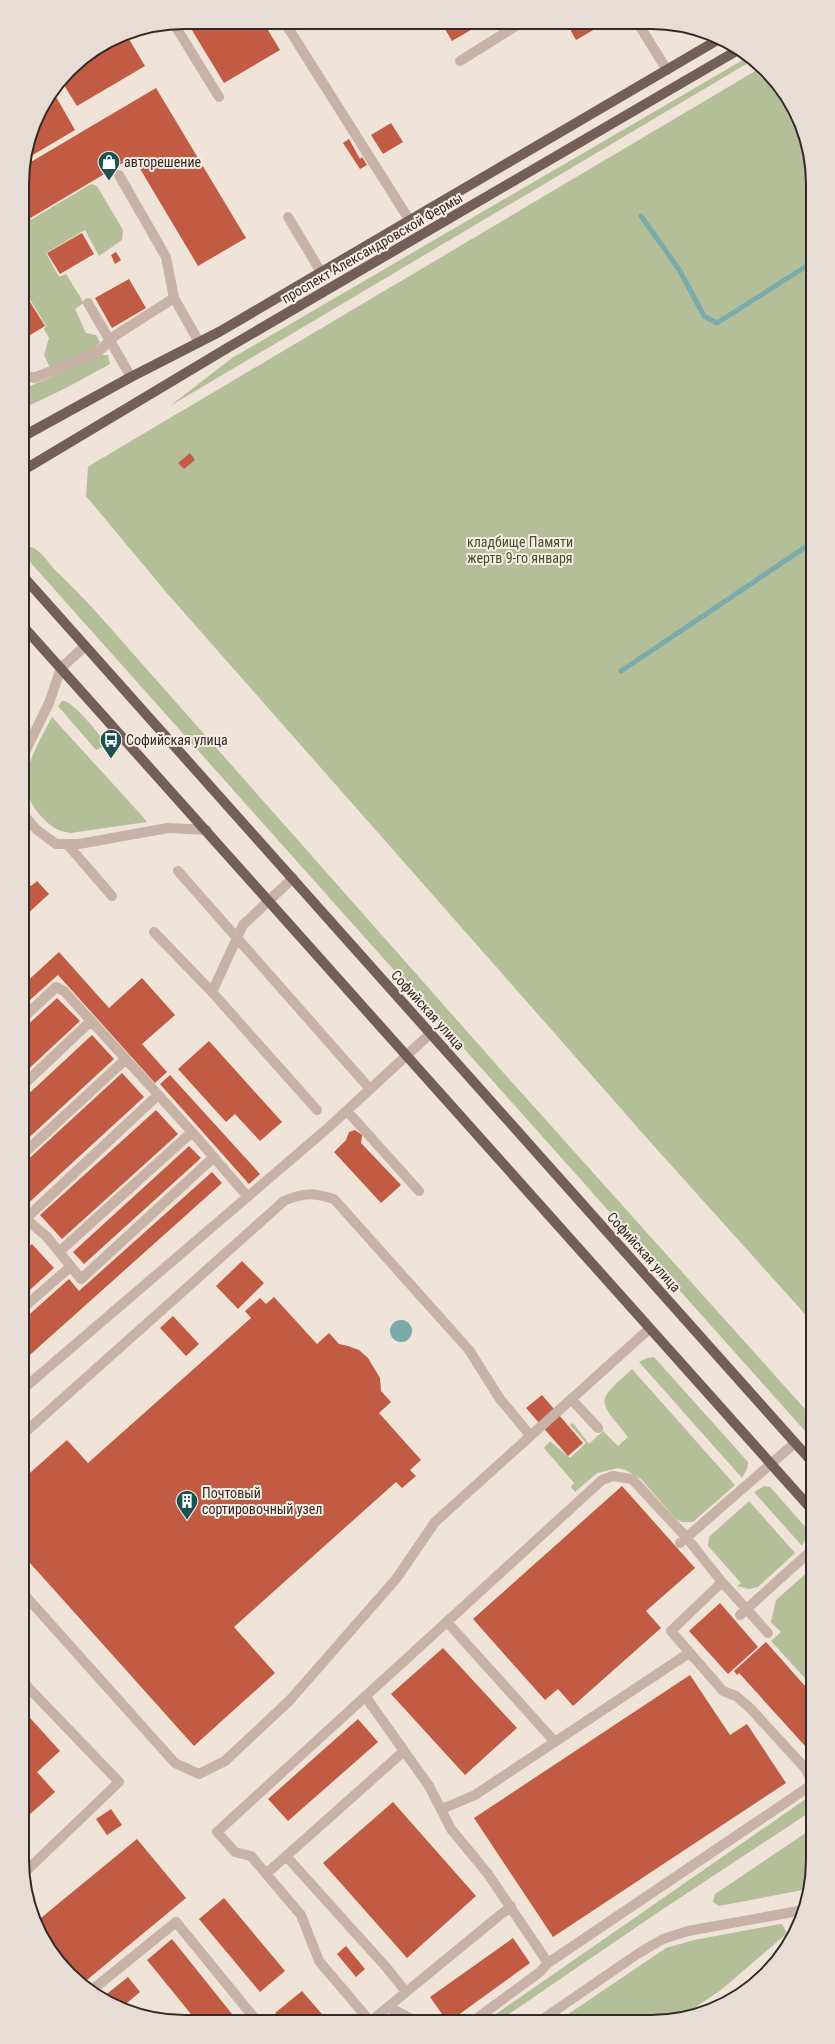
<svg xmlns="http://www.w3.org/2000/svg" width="835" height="2044" font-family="'Roboto Condensed',sans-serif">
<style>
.green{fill:#b4be99}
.water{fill:#78abaa}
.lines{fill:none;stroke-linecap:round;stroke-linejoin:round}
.stream{stroke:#78abaa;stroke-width:5}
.building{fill:#c15b44}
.minor{stroke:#c7b2a5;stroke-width:10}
.major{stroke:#745f57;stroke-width:10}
.labels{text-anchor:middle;stroke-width:4;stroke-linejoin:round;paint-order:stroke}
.poi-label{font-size:14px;fill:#332926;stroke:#f8ede4;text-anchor:start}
.street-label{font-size:14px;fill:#332926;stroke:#f8ede4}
.park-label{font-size:14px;fill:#45502b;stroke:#f8ede4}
.rim{fill:none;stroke:#332926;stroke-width:2}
</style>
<rect width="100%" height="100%" fill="#f0e3d8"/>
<path class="green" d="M 748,57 L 753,60 L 170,406 L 232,358 Z
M 762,67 L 791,103 L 808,143 L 813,184 L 813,1323 L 653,1145 L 166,592 L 86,496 L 88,467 L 94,463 Z
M 91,184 L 97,186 L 123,230 L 122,240 L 99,256 L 85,230 L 46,253 L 59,277 L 66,274 L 84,303 L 75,309 L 86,333 L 96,335 L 100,342 L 95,348 L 50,368 L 44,355 L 49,338 L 44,329 L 46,326 L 22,286 L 22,225 Z
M 100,355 L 108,355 L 110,364 L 66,388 L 22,409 L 22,386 L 28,387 Z
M 31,547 C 43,551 49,565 58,573 C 72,586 85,600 98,614 L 502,1071 L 813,1418 L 813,1440 L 22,553 L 24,549 Z
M 62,701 C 72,699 98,733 105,742 L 103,747 L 96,750 L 58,706 Z
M 52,717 L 144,818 L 147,822 L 70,833 C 56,831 49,825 40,815 C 11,782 36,749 52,717 Z
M 654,1357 L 748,1462 L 747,1469 L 742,1478 L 639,1362 L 647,1358 Z
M 632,1369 L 735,1485 L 693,1522 L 682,1522 L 676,1519 L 641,1479 L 626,1470 L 618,1468 L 597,1473 L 575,1492 L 571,1487 L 574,1483 L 544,1448 L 550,1441 L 570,1458 L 586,1443 L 570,1425 L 573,1423 L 589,1444 L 603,1431 L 618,1446 L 628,1437 C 597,1398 595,1403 632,1369 Z
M 764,1486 L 770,1487 L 809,1531 L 802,1546 L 754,1492 Z
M 749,1501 L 795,1553 L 758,1587 L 749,1589 L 737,1586 L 741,1583 L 708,1546 L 709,1537 Z
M 811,1569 L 813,1571 L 813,1687 L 771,1641 L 781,1632 L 771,1622 L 776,1600 Z
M 813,1794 L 813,1810 L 654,1915 L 499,2021 L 486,2021 Z
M 813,1828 L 813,1870 L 808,1889 L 719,1906 L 713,1902 L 715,1894 Z
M 780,1924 L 782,1924 L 786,1931 L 785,1935 L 721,1990 L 679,2018 L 651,2022 L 558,2021 L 666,1948 L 694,1940 Z"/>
<path class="water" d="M390 1331a11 11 0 1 1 22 0a11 11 0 1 1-22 0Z"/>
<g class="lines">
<path class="stream" d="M 641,216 L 680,271 L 704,316 L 717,323 L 813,262
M 621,671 L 813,542"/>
</g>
<path class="building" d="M 187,22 L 263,22 L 280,50 L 224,83 Z
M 442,24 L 481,24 L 452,41 Z
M 567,24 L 596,25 L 602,25 L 576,40 Z
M 122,34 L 126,34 L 145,66 L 77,106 L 62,82 L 77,62 Z
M 156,88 L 246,238 L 198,266 L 133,157 L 22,223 L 22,174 L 24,166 Z
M 55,95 L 75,130 L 26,159 L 39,113 Z
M 391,123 L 403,142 L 383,154 L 371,135 Z
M 349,139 L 360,159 L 362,157 L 367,165 L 360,169 L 343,143 Z
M 82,233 L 94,254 L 60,274 L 47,253 Z
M 116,252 L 121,260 L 115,264 L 111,255 Z
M 129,279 L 146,308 L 112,328 L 95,298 Z
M 22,289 L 45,326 L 22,340 Z
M 190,453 L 195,460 L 184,469 L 178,463 Z
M 22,834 L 30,843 L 22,850 Z
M 22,876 L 31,886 L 37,881 L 49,894 L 24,917 Z
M 59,952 L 109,1008 L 142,978 L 175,1015 L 142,1044 L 167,1072 L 155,1083 L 58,975 L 22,1007 L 22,986 Z
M 57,998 L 80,1021 L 22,1075 L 22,1030 Z
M 92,1035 L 114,1059 L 22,1144 L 22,1100 Z
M 209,1041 L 282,1122 L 260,1141 L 235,1114 L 226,1122 L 178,1069 Z
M 122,1073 L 144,1097 L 22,1209 L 22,1165 Z
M 170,1075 L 260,1174 L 249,1184 L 160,1084 Z
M 156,1110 L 178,1134 L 62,1239 L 40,1215 Z
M 355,1130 L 362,1135 L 361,1143 L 401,1185 L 381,1203 L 334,1152 L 346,1140 L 349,1132 Z
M 189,1146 L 201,1158 L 84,1264 L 73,1252 Z
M 212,1172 L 222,1183 L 22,1362 L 22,1321 L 69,1279 L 79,1291 Z
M 32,1244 L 54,1268 L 22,1297 L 22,1253 Z
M 242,1261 L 264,1283 L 238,1309 L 216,1286 Z
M 274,1297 L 317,1344 L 329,1333 L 339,1344 L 348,1346 L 359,1350 L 368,1358 L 380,1378 L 381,1391 L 391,1402 L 379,1413 L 421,1460 L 410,1470 L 416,1476 L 402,1488 L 396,1482 L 234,1627 L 275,1673 L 194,1746 L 22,1554 L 22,1480 L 67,1440 L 88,1463 L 251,1318 L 245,1311 L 260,1298 L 266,1304 Z
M 173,1316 L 199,1344 L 186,1356 L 160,1328 Z
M 542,1395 L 583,1443 L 568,1456 L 526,1408 Z
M 622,1486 L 695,1568 L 646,1611 L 661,1628 L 573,1706 L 558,1689 L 545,1700 L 473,1619 Z
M 720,1603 L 758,1647 L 728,1674 L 689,1631 Z
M 766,1642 L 813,1695 L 813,1741 L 806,1747 L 739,1673 L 737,1675 L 734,1671 Z
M 443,1648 L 517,1728 L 465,1775 L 391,1694 Z
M 690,1675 L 730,1735 L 747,1724 L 786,1783 L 553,1937 L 474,1818 Z
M 22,1709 L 60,1751 L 37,1772 L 55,1792 L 29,1815 L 22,1807 Z
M 358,1719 L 378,1742 L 288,1821 L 268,1799 Z
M 393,1802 L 476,1896 L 407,1958 L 323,1863 Z
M 111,1809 L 122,1825 L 107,1835 L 96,1819 Z
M 137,1839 L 186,1898 L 82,1984 L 70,1975 L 44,1941 L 36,1922 Z
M 224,1898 L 285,1971 L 260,1992 L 199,1919 Z
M 513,1938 L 530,1963 L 450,2021 L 447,2021 L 430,1997 Z
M 172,1939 L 232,2014 L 225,2019 L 195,2019 L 147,1960 Z
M 346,1946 L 365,1969 L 356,1977 L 337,1954 Z
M 128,1977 L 140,1992 L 121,2008 L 104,2000 L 103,1997 Z
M 302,1991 L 327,2020 L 281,2020 L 275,2013 Z"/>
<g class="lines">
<path class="minor" d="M 285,23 L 410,221
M 174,24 L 219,97
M 639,25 L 667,70
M 460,61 L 519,24
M 119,175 L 166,257 L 174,298 L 199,342
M 288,217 L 321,272
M 88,303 L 131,377
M 22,374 L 34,378 L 98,352 L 116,335 L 174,298
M 22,758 L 49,703 L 61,668 L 85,646
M 22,813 L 37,830 L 56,844 L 79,844 L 168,828 L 207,830
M 67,844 L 112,896
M 178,871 L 370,1089
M 154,932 L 212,992 L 317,1110
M 212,992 L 243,925 L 293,878
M 22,1019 L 56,987 L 64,991 L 192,1132 L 248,1197
M 22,1086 L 91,1021
M 347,1111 L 419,1191
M 22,1155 L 126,1059
M 25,1218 L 47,1237 L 81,1279 L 214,1157
M 22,1222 L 158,1095
M 60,1251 L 192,1132
M 22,1309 L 70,1267
M 22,1390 L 329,1127 L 431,1033
M 571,1399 L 598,1428
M 22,1435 L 284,1201 C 305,1192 313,1193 334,1199 L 469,1350 L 500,1399 L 530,1435
M 680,1543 L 795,1443
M 722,1582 L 671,1631 L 723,1691 L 736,1696 L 750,1708 L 805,1768 L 813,1783
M 22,1592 L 175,1763 L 199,1774 L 225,1761 L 290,1700 L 396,1579 L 435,1522 L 649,1329
M 740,1615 L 813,1549
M 447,1622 L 555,1742
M 22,1681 L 119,1782 L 24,1873
M 365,1696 L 429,1786 L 451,1829 L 488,1874 L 548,1963
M 442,1809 L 475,1795 L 689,1653
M 286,1856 L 386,1967 L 406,1992
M 266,1874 L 404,1751
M 92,1990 L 176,1922 L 256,2020
M 388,2007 L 416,2021
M 369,2020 L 319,1961 L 301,1915 L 251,1856 L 235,1852 L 217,1832 L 602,1480 L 613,1476 L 632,1479 L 686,1537 L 722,1582 L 768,1633
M 372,2020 L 511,1906
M 473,2021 L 540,1972 L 548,1963 L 813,1784
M 540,2021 L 639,1953 L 663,1939 L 688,1931 L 804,1910"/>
<path class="major" d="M 22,437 L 131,377 L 219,332 L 721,38
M 22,471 L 229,347 L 738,50
M 22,575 L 813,1463
M 22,625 L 813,1511"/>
</g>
<defs>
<g id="shop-pin" transform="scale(1.15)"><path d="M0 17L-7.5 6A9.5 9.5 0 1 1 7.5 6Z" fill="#1d5252" stroke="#f8ede4"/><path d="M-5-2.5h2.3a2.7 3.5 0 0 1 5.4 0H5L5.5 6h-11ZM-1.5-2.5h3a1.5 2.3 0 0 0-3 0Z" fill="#fff"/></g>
<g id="bus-pin" transform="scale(1.15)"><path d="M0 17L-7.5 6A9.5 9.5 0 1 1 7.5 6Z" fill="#1d5252" stroke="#f8ede4"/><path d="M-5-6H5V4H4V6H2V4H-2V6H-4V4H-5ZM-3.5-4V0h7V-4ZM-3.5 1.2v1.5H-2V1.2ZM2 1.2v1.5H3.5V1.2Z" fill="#fff"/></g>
<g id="building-pin" transform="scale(1.15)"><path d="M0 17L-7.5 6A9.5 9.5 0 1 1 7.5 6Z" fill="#1d5252" stroke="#f8ede4"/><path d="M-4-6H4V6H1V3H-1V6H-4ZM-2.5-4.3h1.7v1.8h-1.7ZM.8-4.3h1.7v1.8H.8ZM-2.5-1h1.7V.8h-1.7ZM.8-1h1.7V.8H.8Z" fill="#fff"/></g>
</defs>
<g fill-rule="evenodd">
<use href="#shop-pin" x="109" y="162"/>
<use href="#bus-pin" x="111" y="740"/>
<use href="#building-pin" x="187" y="1501"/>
</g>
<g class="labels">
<g class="poi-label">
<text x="124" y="167">авторешение</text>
<text x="126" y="745">Софийская улица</text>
<text x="202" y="1498">Почтовый<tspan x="202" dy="16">сортировочный узел</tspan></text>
</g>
<g class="street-label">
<text transform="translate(372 248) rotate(-30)" y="5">проспект Александровской Фермы</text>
<text transform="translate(428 1010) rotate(48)" y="5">Софийская улица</text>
<text transform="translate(644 1252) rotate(48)" y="5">Софийская улица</text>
</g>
<g class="park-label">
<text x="520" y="547">кладбище Памяти<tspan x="520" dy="16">жертв 9-го января</tspan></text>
</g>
</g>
<path d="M0 0H835V2044H0ZM184 29H651A155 155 0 0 1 806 184V1860A155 155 0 0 1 651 2015H184A155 155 0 0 1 29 1860V184A155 155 0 0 1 184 29Z" fill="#e8ddd5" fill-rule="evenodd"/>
<path class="rim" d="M184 29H651A155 155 0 0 1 806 184V1860A155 155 0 0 1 651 2015H184A155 155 0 0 1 29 1860V184A155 155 0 0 1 184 29Z"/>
</svg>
